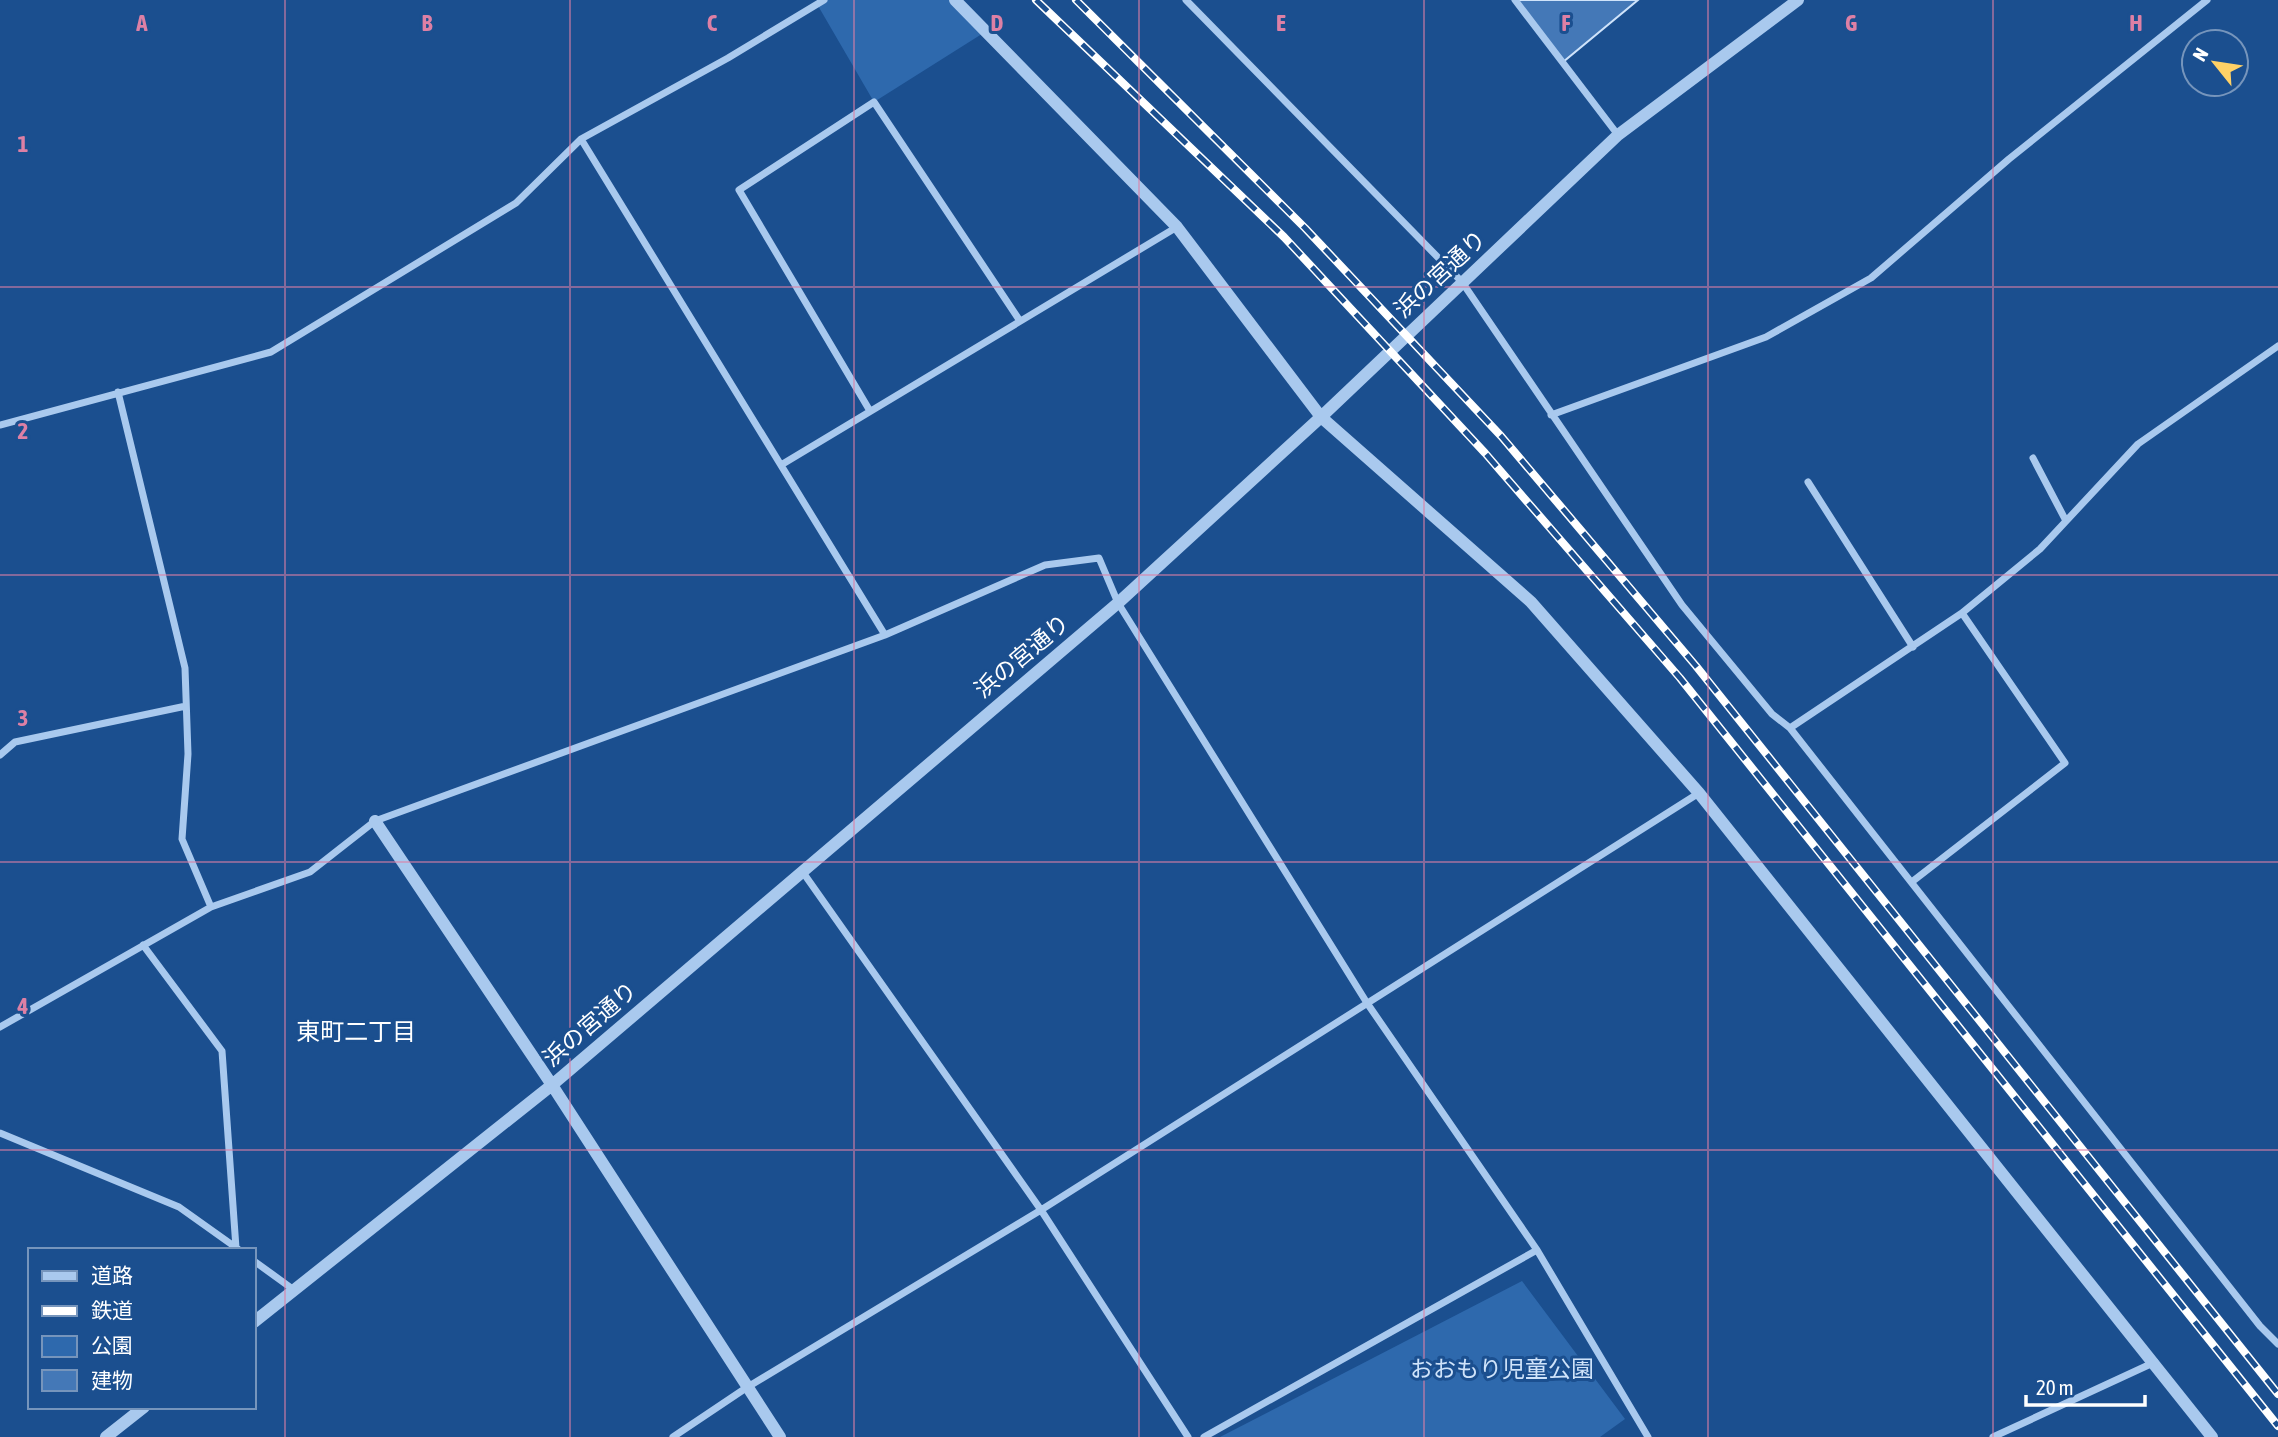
<svg xmlns="http://www.w3.org/2000/svg" width="2278" height="1437" font-family="'Asap Condensed','Noto Sans JP',sans-serif">
<style>
.green{fill:#2e69ad}
.building{fill:#4478b7;stroke:#cfe3fa;stroke-width:2}
.lines{fill:none;stroke-linecap:round;stroke-linejoin:round}
.minor{stroke:#a9c9ee;stroke-width:7}
.tertiary{stroke:#a9c9ee;stroke-width:12}
.rail-casing{stroke:#fff;stroke-width:8}
.rail{stroke:#1b4f8f;stroke-width:5;stroke-dasharray:16;stroke-linecap:butt}
.grid{fill:none;stroke:#dd80a5;stroke-width:2;stroke-opacity:0.55}
.labels{text-anchor:middle;stroke-width:6;stroke-linejoin:round;paint-order:stroke}
.street-label{font-size:23px;fill:#fff;stroke:#1b4f8f}
.park-label{font-size:23px;fill:#cfe3fa;stroke:#1b4f8f}
.neighbourhood-label{font-size:24px;fill:#fff;stroke:#1b4f8f}
.grid-label{font-size:23px;text-anchor:middle;font-weight:bold;fill:#dd80a5;stroke:#1b4f8f;stroke-width:6;stroke-linejoin:round;paint-order:stroke}
</style>
<rect width="100%" height="100%" fill="#1b4f8f"/>
<path class="green" d="M 824,0 L 955,0 L 985,32 L 874,102 L 817,4 Z
M 1522,1281 L 1625,1419 L 1600,1437 L 1220,1437 Z"/>
<path class="building" d="M 1517,0 L 1638,0 L 1563,62 Z"/>
<g class="lines">
<path class="minor" d="M 1186,0 L 1462,282 L 1682,605 L 1772,714 L 1790,728 L 2260,1326 L 2278,1344
M 1515,0 L 1618,135
M 581,139 L 885,635
M 118,392 L 185,668 L 188,754 L 182,839 L 211,907
M 870,411 L 739,190 L 874,102 L 1020,321
M 1551,415 L 1766,337 L 1871,278 L 2009,159 L 2207,0
M 0,425 L 271,352 L 516,203 L 581,139 L 728,58 L 824,0
M 2033,458 L 2066,521
M 781,465 L 1177,227
M 1808,482 L 1913,647
M 1790,728 L 1962,613 L 2040,549 L 2138,444 L 2278,346
M 0,755 L 15,742 L 186,706
M 802,871 L 1041,1210 L 1188,1437
M 1913,881 L 2065,763 L 1962,613
M 143,945 L 222,1051 L 236,1248
M 0,1027 L 211,907 L 310,872 L 375,821 L 885,635 L 1045,565 L 1099,558 L 1118,603 L 1367,1003 L 1537,1250 L 1648,1437
M 0,1133 L 179,1207 L 238,1249
M 254,1261 L 294,1290
M 673,1437 L 746,1388 L 1041,1210 L 1699,793
M 1204,1437 L 1537,1250
M 1993,1437 L 2155,1362"/>
<path class="tertiary" d="M 955,0 L 1177,227 L 1321,417 L 1531,602 L 1699,793 L 2212,1437
M 375,821 L 552,1085 L 780,1437
M 254,1322 L 552,1085 L 1118,603 L 1321,417 L 1618,135 L 1798,0
M 106,1437 L 144,1407"/>
<g class="rail-casing">
<path id="rail" d="M 1036,0 L 1284,237 L 1485,453 L 1680,678 L 2278,1426
M 1076,0 L 1305,228 L 1501,436 L 1696,666 L 2278,1394"/>
</g>
<use href="#rail" class="rail"/>
</g>
<path class="grid" d="M 285,0 L 285,1437M 570,0 L 570,1437M 854,0 L 854,1437M 1139,0 L 1139,1437M 1424,0 L 1424,1437M 1708,0 L 1708,1437M 1993,0 L 1993,1437M 0,287 L 2278,287M 0,575 L 2278,575M 0,862 L 2278,862M 0,1150 L 2278,1150"/>
<g class="labels">
<g class="street-label">
<text transform="translate(1440 274) rotate(-43)" y="8">浜の宮通り</text>
<text transform="translate(1022 656) rotate(-40)" y="8">浜の宮通り</text>
<text transform="translate(590 1024) rotate(-41)" y="8">浜の宮通り</text>
</g>
<g class="park-label">
<text x="1502" y="1377">おおもり児童公園</text>
</g>
<g class="neighbourhood-label">
<text x="356" y="1040">東町二丁目</text>
</g>
</g>
<g class="grid-label">
<text x="142" y="31">A</text>
<text x="427" y="31">B</text>
<text x="712" y="31">C</text>
<text x="997" y="31">D</text>
<text x="1281" y="31">E</text>
<text x="1566" y="31">F</text>
<text x="1851" y="31">G</text>
<text x="2136" y="31">H</text>
<text x="23" y="152">1</text>
<text x="23" y="439">2</text>
<text x="23" y="726">3</text>
<text x="23" y="1014">4</text>
</g>
<rect x="28" y="1248" width="228" height="161" fill="#1b4f8f" stroke="#7695bc" stroke-width="2"/>
<rect x="42" y="1271" width="35" height="10" fill="#a9c9ee" stroke="#7695bc" stroke-width="2"/>
<text x="91" y="1283" font-size="21" fill="#ffffff">道路</text>
<rect x="42" y="1306" width="35" height="10" fill="#ffffff" stroke="#7695bc" stroke-width="2"/>
<text x="91" y="1318" font-size="21" fill="#ffffff">鉄道</text>
<rect x="42" y="1336" width="35" height="21" fill="#2e69ad" stroke="#7695bc" stroke-width="2"/>
<text x="91" y="1353" font-size="21" fill="#ffffff">公園</text>
<rect x="42" y="1370" width="35" height="21" fill="#4478b7" stroke="#7695bc" stroke-width="2"/>
<text x="91" y="1388" font-size="21" fill="#ffffff">建物</text>
<g transform="translate(2215 63) rotate(300)"><circle r="33" fill="#1b4f8f" stroke="#7695bc" stroke-width="2"/>
<path d="M0-5L12 26L0 18L-12 26Z" fill="#ffd166"/>
<text y="-10" font-size="19" font-weight="bold" text-anchor="middle" fill="#ffffff">N</text>
</g>
<path d="M2026 1395v10h119v-10" fill="none" stroke="#ffffff" stroke-width="3.5"/>
<text x="2036" y="1395" font-size="21" fill="#ffffff" stroke="#1b4f8f" stroke-width="5" paint-order="stroke">20 m</text>
</svg>
